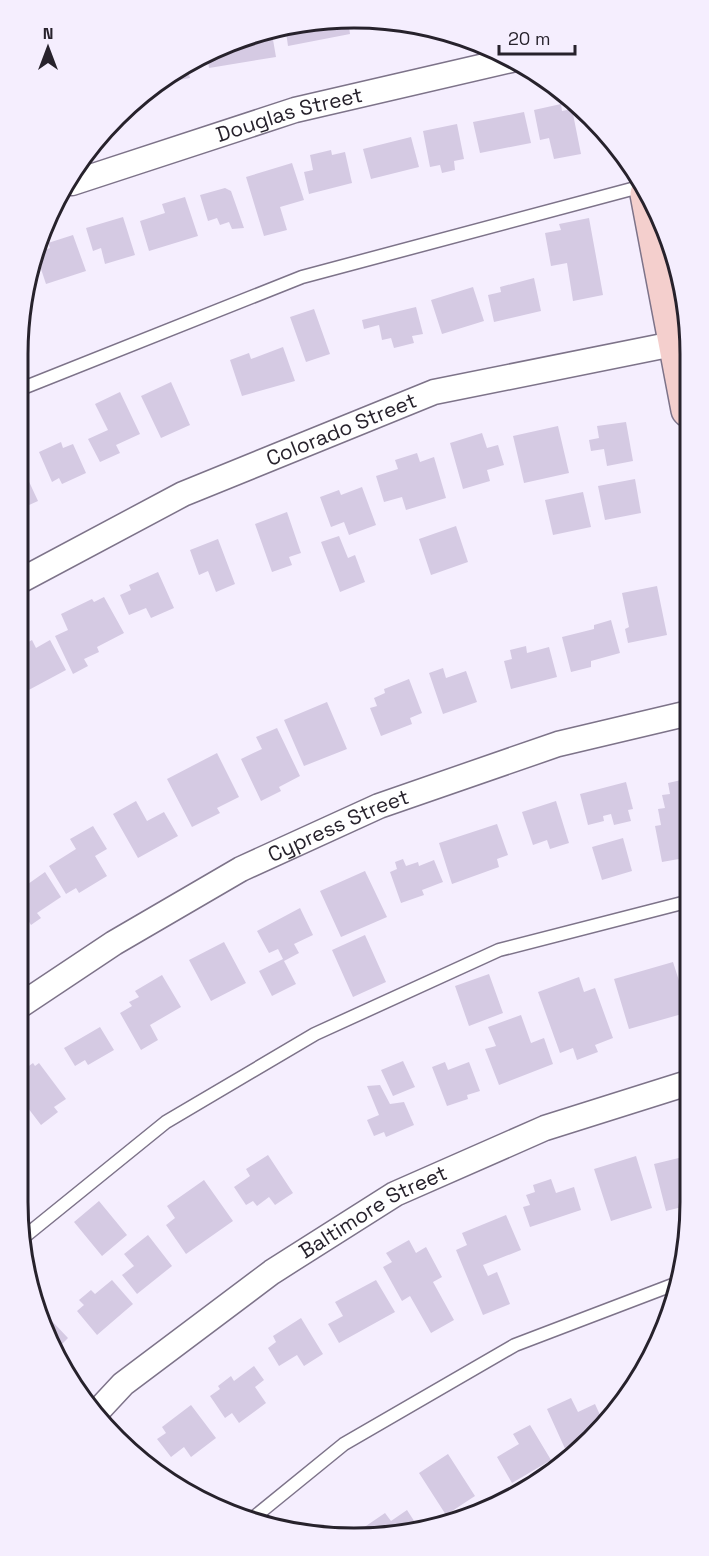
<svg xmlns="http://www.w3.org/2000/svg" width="709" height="1556" font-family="'Space Grotesk',sans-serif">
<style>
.building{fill:#d5cae3}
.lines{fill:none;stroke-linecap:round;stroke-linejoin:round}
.lane-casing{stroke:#7d7389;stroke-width:15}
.street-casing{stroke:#7d7389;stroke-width:27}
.secondary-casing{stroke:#7d7389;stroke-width:36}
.lane{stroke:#fff;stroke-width:12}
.street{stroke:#fff;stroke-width:24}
.secondary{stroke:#f4cfcd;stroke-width:33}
.labels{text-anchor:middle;stroke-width:4.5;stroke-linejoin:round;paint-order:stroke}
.street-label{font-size:21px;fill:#27222c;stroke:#f5eefe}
.rim{fill:none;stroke:#27222c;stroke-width:3}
</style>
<rect width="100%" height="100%" fill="#f5eefe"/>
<path class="building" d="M 348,19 L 350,34 L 288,46 L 286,32 Z
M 272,34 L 276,57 L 209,68 L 207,56 L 225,44 Z
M 188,69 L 190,78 L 168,82 Z
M 561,104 L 562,111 L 572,109 L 581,154 L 554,159 L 549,138 L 540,140 L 534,110 Z
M 524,112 L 531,143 L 480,153 L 473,122 Z
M 457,124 L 464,159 L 454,161 L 455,170 L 442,173 L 440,165 L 430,167 L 423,131 Z
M 411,137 L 419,167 L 371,179 L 363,149 Z
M 331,150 L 332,155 L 345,152 L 352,183 L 309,194 L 304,172 L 313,170 L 310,155 Z
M 292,163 L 304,200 L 280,207 L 287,230 L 264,236 L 246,177 Z
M 225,188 L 231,191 L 244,228 L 232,229 L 229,222 L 220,225 L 217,218 L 208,221 L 200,195 Z
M 185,197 L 198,236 L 149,251 L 140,221 L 165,213 L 162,204 Z
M 123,217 L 135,255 L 105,264 L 101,248 L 93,251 L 86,228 Z
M 589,218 L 603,295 L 573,301 L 567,263 L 551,266 L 545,233 L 561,230 L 559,224 Z
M 73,235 L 86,271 L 46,284 L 37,257 L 38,252 L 50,248 L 48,243 Z
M 534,278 L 541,311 L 494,322 L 488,295 L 501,292 L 500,287 Z
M 473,287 L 484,321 L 442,334 L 431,300 Z
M 416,307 L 423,334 L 412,336 L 414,343 L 394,348 L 391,338 L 382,340 L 379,325 L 364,329 L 362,320 Z
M 314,309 L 330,354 L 306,362 L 290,317 Z
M 283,347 L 295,381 L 242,396 L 230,360 L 249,353 L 251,359 Z
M 171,382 L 190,425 L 161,438 L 141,396 Z
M 120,392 L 140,434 L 116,445 L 120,453 L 100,462 L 88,439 L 108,430 L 95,404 Z
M 626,422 L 633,461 L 607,466 L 604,449 L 591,451 L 589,440 L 599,438 L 597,426 Z
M 558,426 L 569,473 L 524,483 L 513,436 Z
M 482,433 L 487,448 L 498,445 L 504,465 L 487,470 L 490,481 L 463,489 L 450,443 Z
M 61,442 L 63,448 L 73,444 L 86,473 L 62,484 L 59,478 L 52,482 L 39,452 Z
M 417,453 L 420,462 L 434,457 L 446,498 L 406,510 L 402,497 L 384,502 L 376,476 L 398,469 L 395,460 Z
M 18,458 L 38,501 L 18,510 Z
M 635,479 L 641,513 L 605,520 L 598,486 Z
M 362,487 L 376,525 L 349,535 L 344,522 L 331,527 L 320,497 L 339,490 L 341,495 Z
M 583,492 L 591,527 L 553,535 L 545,500 Z
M 287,512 L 301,553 L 289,557 L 292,565 L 272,572 L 255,524 Z
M 456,526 L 468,562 L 431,575 L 419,539 Z
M 339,536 L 348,558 L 355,555 L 365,582 L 340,592 L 321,542 Z
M 218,539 L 235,584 L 216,592 L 208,571 L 199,575 L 190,550 Z
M 158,572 L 174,608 L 151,618 L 146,608 L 129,615 L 120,595 L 131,590 L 129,585 Z
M 657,586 L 667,635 L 628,643 L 625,629 L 629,627 L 622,593 Z
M 104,597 L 124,633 L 97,647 L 99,652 L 84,659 L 88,666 L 73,674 L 55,636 L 68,630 L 61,614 L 92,599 L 94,602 Z
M 611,620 L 620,653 L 591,661 L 591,667 L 571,672 L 562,637 L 594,629 L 594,625 Z
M 32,640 L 36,648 L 50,640 L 66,670 L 25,692 L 18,677 L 18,648 Z
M 526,646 L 527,653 L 549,647 L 557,677 L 511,689 L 504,661 L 512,659 L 510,650 Z
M 443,668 L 446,678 L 466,671 L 477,702 L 443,714 L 429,673 Z
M 409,679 L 422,713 L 410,718 L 412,724 L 381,736 L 370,708 L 377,706 L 374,698 L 385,693 L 384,689 Z
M 327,702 L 347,749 L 304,766 L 284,720 Z
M 277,728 L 300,776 L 279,787 L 281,791 L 261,801 L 241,759 L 262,749 L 256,737 Z
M 217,753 L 239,797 L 217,808 L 220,813 L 192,827 L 167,779 Z
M 690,778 L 690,857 L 662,862 L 655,826 L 661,825 L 658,809 L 665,808 L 662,795 L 670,794 L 668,783 Z
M 626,782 L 633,809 L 628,810 L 631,821 L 614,825 L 611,814 L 603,816 L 604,821 L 588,825 L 580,794 Z
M 136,801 L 147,821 L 164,812 L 178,836 L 138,858 L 113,814 Z
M 556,801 L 569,843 L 550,849 L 547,840 L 533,845 L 522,812 Z
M 497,824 L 508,855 L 497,859 L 499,867 L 452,884 L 439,843 Z
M 93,826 L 107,849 L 95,856 L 107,876 L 79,893 L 76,888 L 66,894 L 49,866 L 76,849 L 70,839 Z
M 623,838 L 632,871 L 602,880 L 592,847 Z
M 403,859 L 406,866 L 418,862 L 419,866 L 434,860 L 443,882 L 422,890 L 424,895 L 401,903 L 390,872 L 397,869 L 395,862 Z
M 365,871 L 387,917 L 341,937 L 320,891 Z
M 45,872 L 61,897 L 37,913 L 41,918 L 31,925 L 28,920 L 18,927 L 18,880 L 24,876 L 28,884 Z
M 300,908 L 313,935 L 294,944 L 299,953 L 284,961 L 296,984 L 272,996 L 259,971 L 283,959 L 278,949 L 269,953 L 257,931 Z
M 690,930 L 690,979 L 689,980 L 680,932 Z
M 365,935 L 386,982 L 353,997 L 332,950 Z
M 224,942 L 246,983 L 211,1001 L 189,960 Z
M 673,962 L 689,1012 L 629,1029 L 614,979 Z
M 489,974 L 503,1013 L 469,1026 L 455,986 Z
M 162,975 L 181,1007 L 150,1025 L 158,1040 L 141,1050 L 120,1013 L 132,1006 L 129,1002 L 139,997 L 135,991 Z
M 579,977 L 584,992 L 595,988 L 613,1038 L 595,1045 L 598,1052 L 577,1060 L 573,1048 L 560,1053 L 538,992 Z
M 521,1015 L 531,1043 L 544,1038 L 553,1064 L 499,1085 L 485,1049 L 496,1046 L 488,1027 Z
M 100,1027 L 114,1050 L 88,1065 L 85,1060 L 75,1066 L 64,1048 Z
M 403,1061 L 415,1087 L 393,1096 L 381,1070 Z
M 445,1062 L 448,1070 L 469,1062 L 480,1091 L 467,1095 L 468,1099 L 447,1106 L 432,1067 Z
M 33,1063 L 35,1066 L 39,1063 L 66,1099 L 54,1107 L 58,1112 L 41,1125 L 18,1095 L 18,1074 Z
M 380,1085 L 390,1104 L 404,1102 L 414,1125 L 386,1137 L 384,1132 L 374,1136 L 367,1120 L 379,1115 L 367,1086 Z
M 268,1155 L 293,1193 L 275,1205 L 269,1197 L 257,1206 L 253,1201 L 246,1205 L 234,1187 L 250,1176 L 246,1169 Z
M 691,1155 L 690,1205 L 666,1211 L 654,1164 Z
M 636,1156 L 652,1208 L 611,1221 L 594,1169 Z
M 551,1179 L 556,1193 L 574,1187 L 581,1210 L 530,1227 L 523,1207 L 530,1205 L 526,1195 L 535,1192 L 533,1185 Z
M 204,1180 L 233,1221 L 186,1254 L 166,1225 L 175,1218 L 167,1206 Z
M 99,1201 L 127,1235 L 102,1256 L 74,1222 Z
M 506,1215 L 521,1250 L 483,1265 L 488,1276 L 497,1272 L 510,1304 L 483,1315 L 456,1250 L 467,1245 L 462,1233 Z
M 148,1235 L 172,1266 L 137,1294 L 122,1275 L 134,1266 L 124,1254 Z
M 409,1240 L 416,1253 L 426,1247 L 442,1277 L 433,1282 L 454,1320 L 431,1333 L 410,1296 L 402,1301 L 383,1267 L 392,1262 L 386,1253 Z
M 112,1280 L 133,1304 L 97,1335 L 77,1311 L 84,1305 L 79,1300 L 91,1290 L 95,1294 Z
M 376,1280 L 395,1312 L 339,1343 L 328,1324 L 343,1316 L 335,1302 Z
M 48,1317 L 68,1338 L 58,1348 L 43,1322 Z
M 301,1318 L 323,1354 L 304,1366 L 297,1355 L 279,1366 L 268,1348 L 276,1342 L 273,1336 Z
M 254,1366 L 264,1380 L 255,1387 L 266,1403 L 239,1423 L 232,1413 L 225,1418 L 210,1396 L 220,1389 L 218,1386 L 231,1376 L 234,1381 Z
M 571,1398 L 578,1412 L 595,1404 L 605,1426 L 567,1453 L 547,1409 Z
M 191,1405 L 216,1438 L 191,1457 L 184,1447 L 171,1457 L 157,1439 L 166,1433 L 162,1427 Z
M 530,1425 L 551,1460 L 512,1483 L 497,1457 L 519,1444 L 513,1434 Z
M 143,1451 L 164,1473 L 163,1474 L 140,1455 Z
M 448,1454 L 475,1496 L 446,1515 L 419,1473 Z
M 407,1510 L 420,1530 L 418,1532 L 365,1532 L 363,1528 L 385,1513 L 391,1521 Z"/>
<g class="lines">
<g class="lane-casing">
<path id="lane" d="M 18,390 L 302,277 L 643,186
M 24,1237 L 166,1122 L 315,1034 L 499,950 L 690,901
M 253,1518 L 344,1444 L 515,1345 L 675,1284"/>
</g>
<g class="street-casing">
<g id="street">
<path id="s1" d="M 72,183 L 295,110 L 511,60"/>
<path id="s2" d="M 18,582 L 183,494 L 434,392 L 688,341"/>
<path id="s3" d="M 18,1007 L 114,943 L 241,869 L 379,806 L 558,744 L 689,713"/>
<path id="s4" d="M 96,1413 L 123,1384 L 272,1272 L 395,1194 L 545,1128 L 691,1082"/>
</g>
</g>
<g class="secondary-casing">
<path id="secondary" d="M 647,194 L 688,410"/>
</g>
<use href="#lane" class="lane"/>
<use href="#street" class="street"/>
<use href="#secondary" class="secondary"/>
</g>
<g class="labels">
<g class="street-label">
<text dy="7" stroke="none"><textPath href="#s1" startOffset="228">Douglas Street</textPath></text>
<text dy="7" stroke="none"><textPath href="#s2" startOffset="358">Colorado Street</textPath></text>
<text dy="7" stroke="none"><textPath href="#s3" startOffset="369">Cypress Street</textPath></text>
<text dy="7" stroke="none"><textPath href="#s4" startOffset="344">Baltimore Street</textPath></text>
</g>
</g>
<path d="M0 0H709V1556H0ZM354 28H354A326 326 0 0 1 680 354V1202A326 326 0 0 1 354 1528H354A326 326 0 0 1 28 1202V354A326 326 0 0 1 354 28Z" fill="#f5eefe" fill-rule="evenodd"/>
<path class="rim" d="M354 28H354A326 326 0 0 1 680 354V1202A326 326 0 0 1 354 1528H354A326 326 0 0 1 28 1202V354A326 326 0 0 1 354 28Z"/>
<g transform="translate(48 48)" stroke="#f5eefe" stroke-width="4.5" paint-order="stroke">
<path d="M0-4.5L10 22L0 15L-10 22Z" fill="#27222c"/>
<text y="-9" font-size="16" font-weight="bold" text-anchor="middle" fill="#27222c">N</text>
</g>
<path d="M499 45v9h76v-9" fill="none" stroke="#27222c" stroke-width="3"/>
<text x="508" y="45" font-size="18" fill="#27222c" stroke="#f5eefe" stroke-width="4.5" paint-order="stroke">20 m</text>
</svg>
